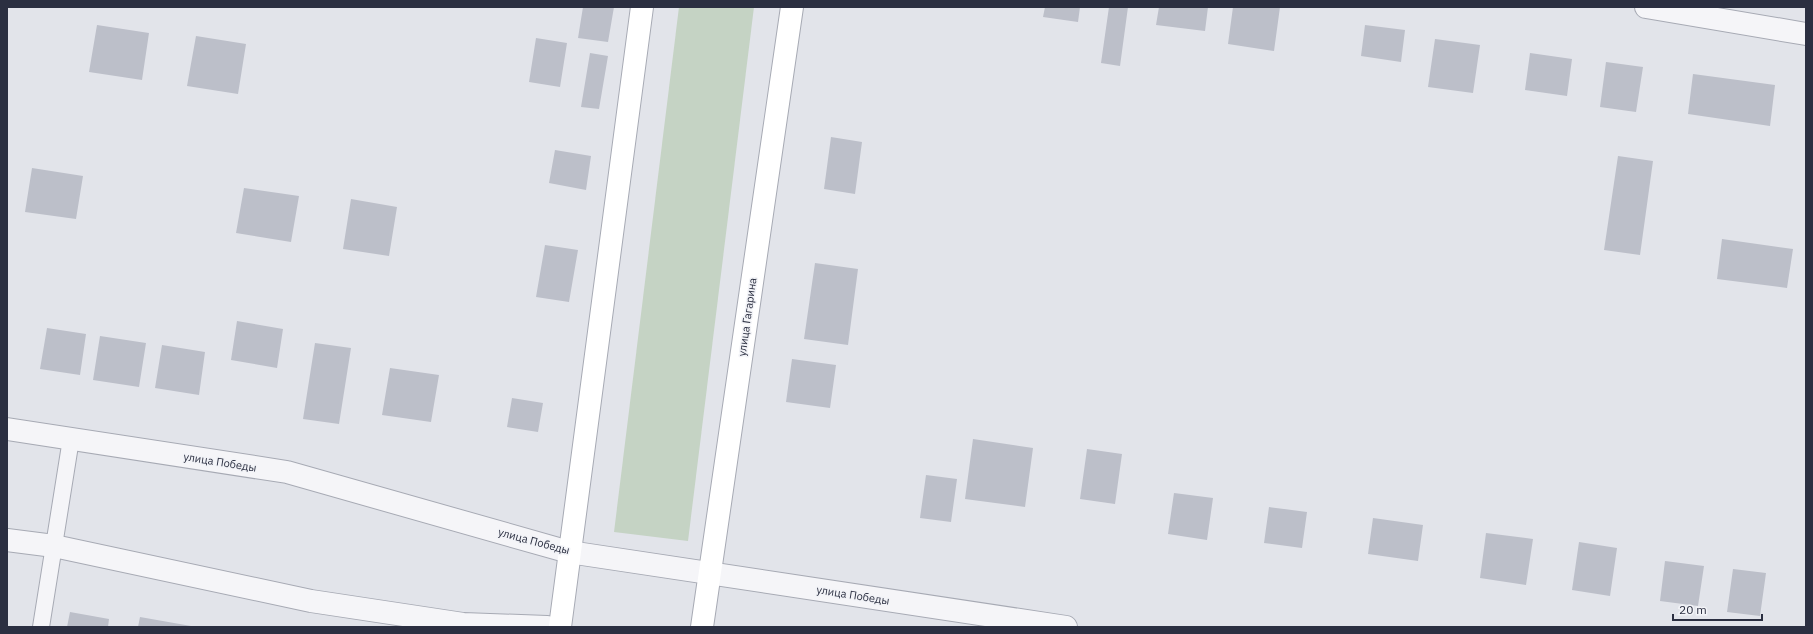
<svg xmlns="http://www.w3.org/2000/svg" width="1813" height="634" font-family="'IBM Plex Sans',sans-serif">
<style>
.green{fill:#c5d3c4}
.building{fill:#bcbfc9}
.lines{fill:none;stroke-linecap:round;stroke-linejoin:round}
.lane-casing{stroke:#a7aab4;stroke-width:18}
.street-casing{stroke:#a7aab4;stroke-width:24}
.secondary-casing{stroke:#a7aab4;stroke-width:24}
.lane{stroke:#f5f5f8;stroke-width:16}
.street{stroke:#f5f5f8;stroke-width:22}
.secondary{stroke:#fff;stroke-width:22}
.labels{text-anchor:middle;stroke-width:3;stroke-linejoin:round;paint-order:stroke}
.street-label{font-size:11px;fill:#2b2f41;stroke:#f2f3f7}
</style>
<rect width="100%" height="100%" fill="#e2e4ea"/>
<path class="green" d="M 679,7 L 754,7 L 688,541 L 614,532 Z"/>
<path class="building" d="M 583,7 L 614,7 L 608,42 L 578,38 Z
M 1045,7 L 1080,7 L 1078,22 L 1043,17 Z
M 1109,7 L 1128,7 L 1120,66 L 1101,63 Z
M 1159,7 L 1208,7 L 1205,31 L 1156,25 Z
M 1233,7 L 1280,7 L 1274,51 L 1228,44 Z
M 97,25 L 149,33 L 142,80 L 89,72 Z
M 1365,25 L 1405,30 L 1401,62 L 1361,56 Z
M 196,36 L 246,44 L 238,94 L 187,86 Z
M 536,38 L 567,43 L 560,87 L 529,82 Z
M 1435,39 L 1480,45 L 1473,93 L 1428,87 Z
M 590,53 L 608,56 L 599,109 L 581,107 Z
M 1530,53 L 1572,59 L 1567,96 L 1525,90 Z
M 1606,62 L 1643,67 L 1636,112 L 1600,107 Z
M 1693,74 L 1775,85 L 1770,126 L 1688,114 Z
M 831,137 L 862,142 L 855,194 L 824,189 Z
M 555,150 L 591,156 L 586,190 L 549,183 Z
M 1618,156 L 1653,161 L 1640,255 L 1604,250 Z
M 32,168 L 83,176 L 76,219 L 25,212 Z
M 244,188 L 299,196 L 291,242 L 236,233 Z
M 351,199 L 397,207 L 389,256 L 343,249 Z
M 1722,239 L 1793,249 L 1787,288 L 1717,279 Z
M 545,245 L 578,250 L 569,302 L 536,297 Z
M 815,263 L 858,269 L 848,345 L 804,339 Z
M 237,321 L 283,329 L 277,368 L 231,360 Z
M 47,328 L 86,334 L 80,375 L 40,369 Z
M 100,336 L 146,343 L 139,387 L 93,380 Z
M 315,343 L 351,348 L 339,424 L 303,419 Z
M 162,345 L 205,352 L 199,395 L 155,388 Z
M 792,359 L 836,365 L 830,408 L 786,402 Z
M 390,368 L 439,375 L 431,422 L 382,415 Z
M 512,398 L 543,403 L 538,432 L 507,427 Z
M 973,439 L 1033,448 L 1025,507 L 965,499 Z
M 1087,449 L 1122,454 L 1115,504 L 1080,499 Z
M 926,475 L 957,479 L 951,522 L 920,518 Z
M 1174,493 L 1213,498 L 1207,540 L 1168,534 Z
M 1269,507 L 1307,512 L 1302,548 L 1264,543 Z
M 1373,518 L 1423,525 L 1418,561 L 1368,554 Z
M 1486,533 L 1533,539 L 1526,585 L 1480,578 Z
M 1579,542 L 1617,548 L 1610,596 L 1572,590 Z
M 1665,561 L 1704,566 L 1698,606 L 1660,601 Z
M 1733,569 L 1766,573 L 1760,616 L 1727,612 Z
M 70,612 L 109,619 L 108,627 L 67,627 Z
M 140,617 L 191,626 L 191,627 L 138,627 Z"/>
<g class="lines">
<g class="lane-casing">
<path id="lane" d="M 41,627 L 71,439"/>
</g>
<g class="street-casing">
<path id="street" d="M 1646,7 L 1806,34
M 7,429 L 287,472 L 569,552 L 1066,627
M 7,540 L 54,546 L 311,601 L 463,624 L 547,627"/>
</g>
<g class="secondary-casing">
<path id="secondary" d="M 560,627 L 642,7
M 702,627 L 792,7"/>
</g>
<use href="#lane" class="lane"/>
<use href="#street" class="street"/>
<use href="#secondary" class="secondary"/>
</g>
<g class="labels">
<g class="street-label">
<text transform="translate(747 317) rotate(-82)" y="4">улица Гагарина</text>
<text transform="translate(220 462) rotate(9)" y="4">улица Победы</text>
<text transform="translate(534 541) rotate(15)" y="4">улица Победы</text>
<text transform="translate(853 595) rotate(9)" y="4">улица Победы</text>
</g>
</g>
<rect width="1813" height="634" fill="none" stroke="#2b2f41" stroke-width="16"/>
<path d="M1673 614v6h89v-6" fill="none" stroke="#2b2f41" stroke-width="2"/>
<text x="1679" y="614" font-size="12" fill="#2b2f41" stroke="#f2f3f7" stroke-width="3" paint-order="stroke">20 m</text>
</svg>
